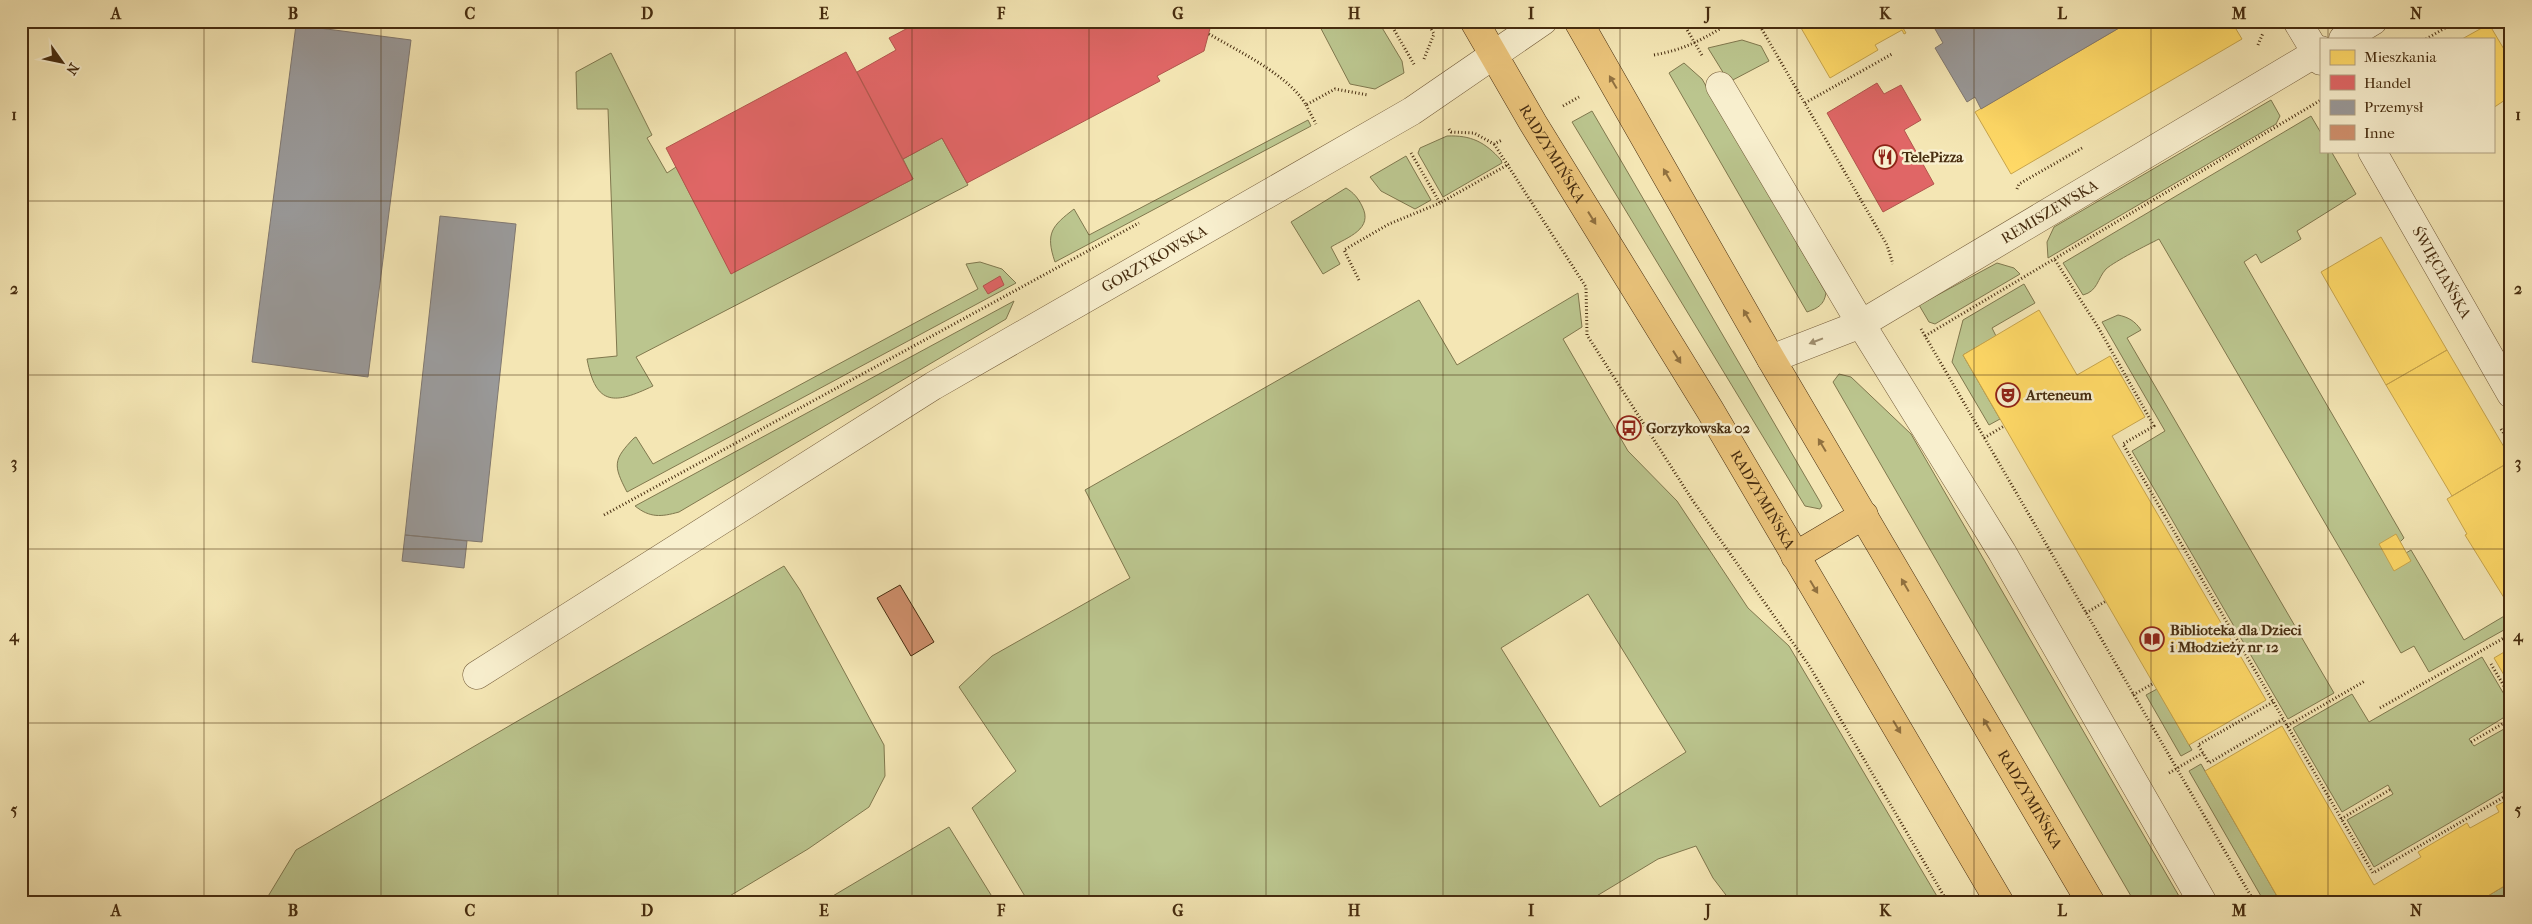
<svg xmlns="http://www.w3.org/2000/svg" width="2532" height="924" font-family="'IM FELL French Canon',serif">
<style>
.green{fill:#bbc58e;stroke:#80784e;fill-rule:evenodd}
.homes{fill:#ffd966;stroke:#c8a54c}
.shops{fill:#e06666;stroke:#b2554c}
.industry{fill:#999;stroke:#807870}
.building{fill:#d0906d;stroke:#462c0f}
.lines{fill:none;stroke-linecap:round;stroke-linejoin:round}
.minor-casing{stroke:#725a38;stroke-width:29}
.major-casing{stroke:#462c0f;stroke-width:29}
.path{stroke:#462c0f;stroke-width:3;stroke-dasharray:1 2.5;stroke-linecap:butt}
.minor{stroke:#f8efce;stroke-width:28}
.major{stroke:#eac37a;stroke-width:28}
.oneway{fill:#90703f}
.oneway2{fill:#9f8e6e}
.grid{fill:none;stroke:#462c0f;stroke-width:1;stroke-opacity:0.55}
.labels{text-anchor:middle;stroke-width:5;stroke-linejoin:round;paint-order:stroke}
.street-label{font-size:15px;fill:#462c0f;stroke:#f8efce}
.poi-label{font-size:15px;font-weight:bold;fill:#462c0f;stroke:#f8efce;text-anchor:start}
.neatline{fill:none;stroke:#462c0f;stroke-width:2}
.grid-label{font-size:16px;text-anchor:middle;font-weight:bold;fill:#462c0f}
</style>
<rect width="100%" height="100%" fill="#f4e6b4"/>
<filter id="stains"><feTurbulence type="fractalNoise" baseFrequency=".004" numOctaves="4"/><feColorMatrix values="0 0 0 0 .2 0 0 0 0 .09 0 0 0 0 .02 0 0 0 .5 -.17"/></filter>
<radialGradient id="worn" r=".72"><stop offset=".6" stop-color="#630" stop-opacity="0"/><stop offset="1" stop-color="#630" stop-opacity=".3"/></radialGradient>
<path class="green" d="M 1317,21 L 1378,21 L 1402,61 L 1404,73 L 1375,89 L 1350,84 Z
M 1742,40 L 1761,46 L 1769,61 L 1729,82 L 1708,48 Z
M 611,53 L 652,135 L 647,138 L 667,173 L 676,167 L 731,273 L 913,179 L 903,159 L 942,138 L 968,185 L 636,357 L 653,386 C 615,404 596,407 587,359 L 617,356 L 608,109 L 577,109 L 576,72 Z
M 1684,63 L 1702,79 L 1826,293 C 1824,305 1818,308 1807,312 L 1669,73 Z
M 2271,100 L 2280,116 L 2276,124 L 2048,258 L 2047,242 L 2054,227 Z
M 1592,111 L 1819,500 L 1822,506 L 1820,509 L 1805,506 L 1572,122 Z
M 2311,116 L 2321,133 L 2321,151 L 2331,151 L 2356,194 L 2297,231 L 2301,239 L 2261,263 L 2256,254 L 2244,262 L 2404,538 L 2400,542 L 2406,553 L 2411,550 L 2464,640 L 2511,612 L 2511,626 L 2429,672 L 2414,646 L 2401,653 L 2159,239 C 2147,245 2115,261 2106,269 C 2097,279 2098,291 2083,295 L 2063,263 Z
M 1308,120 L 1311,126 L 1055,262 C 1045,233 1052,226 1074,209 L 1089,235 Z
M 1447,136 C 1471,135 1485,142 1501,160 L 1502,163 L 1443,197 L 1418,153 L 1420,148 Z
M 1406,156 L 1431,200 L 1415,209 L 1381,191 L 1370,177 Z
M 1346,188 C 1354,193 1358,198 1362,206 C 1374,229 1348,237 1331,247 L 1340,264 L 1323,274 L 1291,222 Z
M 980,262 L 1002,269 L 1016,283 L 627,492 C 613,465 613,460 634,438 L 636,437 L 653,464 L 978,289 L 966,264 Z
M 1997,263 L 2014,268 L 2020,274 L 1935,324 L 1929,322 L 1919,305 Z
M 2024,284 L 2035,303 L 1992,328 L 1996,336 L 1963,355 L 2000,419 L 1989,425 L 1952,362 L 1963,320 Z
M 1578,293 L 1582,327 L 1563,339 L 1628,451 L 1677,501 L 1748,608 L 1789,646 L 1941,903 L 1732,903 L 1713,878 L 1696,846 L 1658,859 L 1585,903 L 1029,903 L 972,808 L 1016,771 L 959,687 L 992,656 L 1130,578 L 1085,490 L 1419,300 L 1457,365 ZM 1588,594 L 1686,752 L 1600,807 L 1501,648 Z
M 1014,301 L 1006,319 L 679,512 C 661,517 650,518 635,506 Z
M 2118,315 C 2128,317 2135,321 2141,330 L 2127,338 L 2334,693 L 2288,719 L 2132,451 L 2165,431 L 2102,322 Z
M 1839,374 L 1851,377 L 1911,434 L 2183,903 L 2135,903 L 1833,382 Z
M 784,566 L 800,590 L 884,745 L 885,776 L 869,807 L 808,849 L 718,903 L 264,903 L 296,850 Z
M 2482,657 L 2511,706 L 2511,713 L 2469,739 L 2474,746 L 2511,725 L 2511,787 L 2374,867 L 2347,820 L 2393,794 L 2388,785 L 2342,812 L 2293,728 L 2352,694 L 2369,722 Z
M 2157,689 L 2192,750 L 2181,756 L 2146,695 Z
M 2201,764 L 2281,903 L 2265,903 L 2189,771 Z
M 949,827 L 996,903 L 821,903 Z
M 2511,882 L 2511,903 L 2476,903 Z"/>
<path class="homes" d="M 1797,21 L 1915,21 L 1903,28 L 1906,33 L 1904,34 L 1902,30 L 1875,45 L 1878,50 L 1830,78 Z
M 2131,21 L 2243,21 L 2237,24 L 2239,27 L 2236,29 L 2242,39 L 2011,174 L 1975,112 Z
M 2489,24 L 2511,61 L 2511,96 L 2493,108 L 2493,39 L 2462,39 Z
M 2381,237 L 2447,350 L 2386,385 L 2321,272 Z
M 2039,310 L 2077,375 L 2110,356 L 2145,417 L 2112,436 L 2266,700 L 2189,745 L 1963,355 Z
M 2447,350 L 2511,459 L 2511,461 L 2452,496 L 2386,385 Z
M 2511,461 L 2511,609 L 2465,535 L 2467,534 L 2447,499 Z
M 2396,534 L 2411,561 L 2394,571 L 2379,544 Z
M 2511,648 L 2511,687 L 2494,658 Z
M 2282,726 L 2374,885 L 2421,857 L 2418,852 L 2467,823 L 2470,828 L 2499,812 L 2496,806 L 2511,798 L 2511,882 L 2476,903 L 2281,903 L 2205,771 Z"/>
<path class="shops" d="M 921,21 L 1212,21 L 1204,51 L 1157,76 L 1160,81 L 967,183 L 942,138 L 903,159 L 857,72 L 896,50 L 889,38 Z
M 846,52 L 913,179 L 731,274 L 666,148 Z
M 1877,83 L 1884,94 L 1901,85 L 1921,120 L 1904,130 L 1934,184 L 1883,212 L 1827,113 Z
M 1000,276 L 1004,285 L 988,294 L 983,286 Z"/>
<path class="industry" d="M 1933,21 L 2131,21 L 1981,109 L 1975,97 L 1967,102 L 1935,48 L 1943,43 L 1931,22 Z
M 296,25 L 411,40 L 368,377 L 252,362 Z
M 440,216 L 516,224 L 482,542 L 405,535 Z
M 405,535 L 467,541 L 464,568 L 402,561 Z"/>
<path class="building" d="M 900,585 L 934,642 L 911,656 L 877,598 Z"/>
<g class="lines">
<g class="minor-casing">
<g id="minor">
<path d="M 2297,21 L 2321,61"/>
<path d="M 2343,39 L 2373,21"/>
<path d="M 1720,86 L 1861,324 L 2002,552 L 2203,903"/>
<path id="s1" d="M 2372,151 L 2511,394"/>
<path id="s2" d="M 1771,359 L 1861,324 L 2321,50"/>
<path id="s3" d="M 477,675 L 933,386 L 1412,111 L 1543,21"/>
</g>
</g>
<g class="major-casing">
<g id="major">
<path id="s4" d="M 1474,21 L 1533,123 L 1710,410 L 2000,903"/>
<path id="s5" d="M 1578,21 L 1771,359 L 2091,903"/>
<path d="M 1795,556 L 1864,515"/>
</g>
</g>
<path class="path" d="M 1389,21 L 1415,66
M 1682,21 L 1703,57
M 1760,26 L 1887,245 L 1893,264
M 1723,27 L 1760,26 L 1767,21
M 1209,34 C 1238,51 1290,76 1306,105 L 1335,89 L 1368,95
M 2426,39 L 2457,21
M 2258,45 L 2263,33
M 1654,55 C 1682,50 1698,42 1723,27 L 1719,21
M 1424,59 L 1434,34 L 1427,21
M 1805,103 L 1892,54
M 1306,105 L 1316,124
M 1563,106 L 1579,97
M 1449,129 L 1451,132 L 1474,133 L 1494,144 L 1502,140
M 1494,144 L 1586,287 L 1587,335 L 1693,501 L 1810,667 L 1948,903
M 1411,153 L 1440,203 L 1509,164
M 2017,189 L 2019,184 L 2082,148
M 2055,260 L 2098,327 L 2154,426 L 2123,444 L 2373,873 L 2511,793
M 1359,280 L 1344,250 L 1389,224 L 1440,203
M 1921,329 L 2255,903
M 1925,336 L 2321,100
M 2501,429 L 2511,445
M 1984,438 L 2004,426
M 604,515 L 1139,223
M 2086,613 L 2106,601
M 2491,664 L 2511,698
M 2133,695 L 2154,683
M 2273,702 L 2198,745 L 2209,763 L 2283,719
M 2380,708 L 2511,634
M 2287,726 L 2365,681
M 2471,742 L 2511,719
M 2169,773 L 2203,753
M 2341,819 L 2391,789"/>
<use href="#minor" class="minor"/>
<use href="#major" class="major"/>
</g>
<defs><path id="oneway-solid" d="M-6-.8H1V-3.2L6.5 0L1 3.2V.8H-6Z" transform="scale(1.25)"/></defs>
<g class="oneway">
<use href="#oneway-solid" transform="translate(1613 82) rotate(-120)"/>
<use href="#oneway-solid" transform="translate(1667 175) rotate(-120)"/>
<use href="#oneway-solid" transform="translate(1592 218) rotate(58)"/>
<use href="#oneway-solid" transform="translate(1747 316) rotate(-120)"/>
<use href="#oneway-solid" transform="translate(1677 357) rotate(58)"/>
<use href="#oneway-solid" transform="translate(1822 445) rotate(-121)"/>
<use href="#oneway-solid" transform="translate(1905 585) rotate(-120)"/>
<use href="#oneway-solid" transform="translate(1814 587) rotate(59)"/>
<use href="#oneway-solid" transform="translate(1987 725) rotate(-120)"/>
<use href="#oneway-solid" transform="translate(1897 727) rotate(59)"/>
</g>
<use class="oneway2" href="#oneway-solid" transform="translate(1816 341) rotate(159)"/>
<path class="grid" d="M 204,21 L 204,903M 381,21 L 381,903M 558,21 L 558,903M 735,21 L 735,903M 912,21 L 912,903M 1089,21 L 1089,903M 1266,21 L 1266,903M 1443,21 L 1443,903M 1620,21 L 1620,903M 1797,21 L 1797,903M 1974,21 L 1974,903M 2151,21 L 2151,903M 2328,21 L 2328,39M 2328,151 L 2328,903M 21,201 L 2511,201M 21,375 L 2511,375M 21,549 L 2511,549M 21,723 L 2511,723"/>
<defs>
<g id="restaurant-ring" transform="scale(1.25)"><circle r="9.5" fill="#f8efce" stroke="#8f2418" stroke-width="1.5"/><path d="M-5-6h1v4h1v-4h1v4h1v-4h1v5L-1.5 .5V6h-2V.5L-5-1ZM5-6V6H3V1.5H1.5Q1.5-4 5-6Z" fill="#8f2418"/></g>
<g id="theatre-ring" transform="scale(1.25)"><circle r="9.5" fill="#f8efce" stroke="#8f2418" stroke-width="1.5"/><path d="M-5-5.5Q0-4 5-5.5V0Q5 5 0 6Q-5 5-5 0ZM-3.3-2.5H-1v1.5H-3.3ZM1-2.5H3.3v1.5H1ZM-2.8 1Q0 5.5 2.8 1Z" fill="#8f2418"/></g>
<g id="bus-ring" transform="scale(1.25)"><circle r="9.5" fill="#f8efce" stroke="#8f2418" stroke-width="1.5"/><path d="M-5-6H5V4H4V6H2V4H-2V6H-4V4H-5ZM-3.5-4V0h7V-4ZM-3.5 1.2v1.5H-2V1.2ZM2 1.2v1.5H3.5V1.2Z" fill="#8f2418"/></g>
<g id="library-ring" transform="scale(1.25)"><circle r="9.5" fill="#f8efce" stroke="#8f2418" stroke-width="1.5"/><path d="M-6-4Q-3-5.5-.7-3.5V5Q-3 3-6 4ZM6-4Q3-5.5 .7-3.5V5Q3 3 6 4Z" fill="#8f2418"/></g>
</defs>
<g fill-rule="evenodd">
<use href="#restaurant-ring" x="1885" y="157"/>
<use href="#theatre-ring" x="2008" y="395"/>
<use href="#bus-ring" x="1629" y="428"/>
<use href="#library-ring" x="2152" y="639"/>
</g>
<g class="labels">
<g class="street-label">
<text dy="5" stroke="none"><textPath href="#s4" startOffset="154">RADZYMIŃSKA</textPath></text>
<text dy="5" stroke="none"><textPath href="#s2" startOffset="316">REMISZEWSKA</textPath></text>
<text dy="5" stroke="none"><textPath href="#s3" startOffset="795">GORZYKOWSKA</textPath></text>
<text dy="5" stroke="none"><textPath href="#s1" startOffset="140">ŚWIĘCIAŃSKA</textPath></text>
<text dy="5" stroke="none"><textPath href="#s4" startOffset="559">RADZYMIŃSKA</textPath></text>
<text dy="5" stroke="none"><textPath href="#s5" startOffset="900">RADZYMIŃSKA</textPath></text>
</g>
<g class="poi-label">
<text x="1902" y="162">TelePizza</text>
<text x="2026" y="400">Arteneum</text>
<text x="1646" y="433">Gorzykowska 02</text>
<text x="2170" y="635">Biblioteka dla Dzieci<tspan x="2170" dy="17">i Młodzieży nr 12</tspan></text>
</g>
</g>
<rect width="2532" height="924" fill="none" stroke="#f4e6b4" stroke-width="55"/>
<rect x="2320" y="38" width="175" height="115" fill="#f8efce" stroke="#b1a182"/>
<rect x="2330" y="50" width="25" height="15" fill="#ffd966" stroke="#b1a182"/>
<text x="2364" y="62" font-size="15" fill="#462c0f">Mieszkania</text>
<rect x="2330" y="75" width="25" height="15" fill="#e06666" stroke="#b1a182"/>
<text x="2364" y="88" font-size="15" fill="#462c0f">Handel</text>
<rect x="2330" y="100" width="25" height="15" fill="#999999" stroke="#b1a182"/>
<text x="2364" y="112" font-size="15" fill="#462c0f">Przemysł</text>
<rect x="2330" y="125" width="25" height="15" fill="#d0906d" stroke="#b1a182"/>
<text x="2364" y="138" font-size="15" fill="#462c0f">Inne</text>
<g transform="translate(62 62) rotate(123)" stroke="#f8efce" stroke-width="4" paint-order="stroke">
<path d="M0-4L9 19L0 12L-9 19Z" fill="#462c0f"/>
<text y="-8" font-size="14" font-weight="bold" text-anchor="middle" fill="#462c0f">N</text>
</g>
<rect x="28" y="28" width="2476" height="868" class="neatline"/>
<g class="grid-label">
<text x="116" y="19">A</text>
<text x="293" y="19">B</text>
<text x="470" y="19">C</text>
<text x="647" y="19">D</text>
<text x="824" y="19">E</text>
<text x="1001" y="19">F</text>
<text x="1178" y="19">G</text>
<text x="1354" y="19">H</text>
<text x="1531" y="19">I</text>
<text x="1708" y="19">J</text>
<text x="1885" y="19">K</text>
<text x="2062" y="19">L</text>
<text x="2239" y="19">M</text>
<text x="2416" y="19">N</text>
<text x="14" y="120">1</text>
<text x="2518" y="120">1</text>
<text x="14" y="294">2</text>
<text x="2518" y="294">2</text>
<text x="14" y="468">3</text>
<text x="2518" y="468">3</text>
<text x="14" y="641">4</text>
<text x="2518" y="641">4</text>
<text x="14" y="815">5</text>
<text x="2518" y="815">5</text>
<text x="116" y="916">A</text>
<text x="293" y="916">B</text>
<text x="470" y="916">C</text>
<text x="647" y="916">D</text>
<text x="824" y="916">E</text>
<text x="1001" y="916">F</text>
<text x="1178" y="916">G</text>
<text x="1354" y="916">H</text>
<text x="1531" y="916">I</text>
<text x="1708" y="916">J</text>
<text x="1885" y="916">K</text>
<text x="2062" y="916">L</text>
<text x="2239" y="916">M</text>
<text x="2416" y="916">N</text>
</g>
<rect width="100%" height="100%" filter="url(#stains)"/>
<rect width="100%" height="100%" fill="url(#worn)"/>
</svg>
